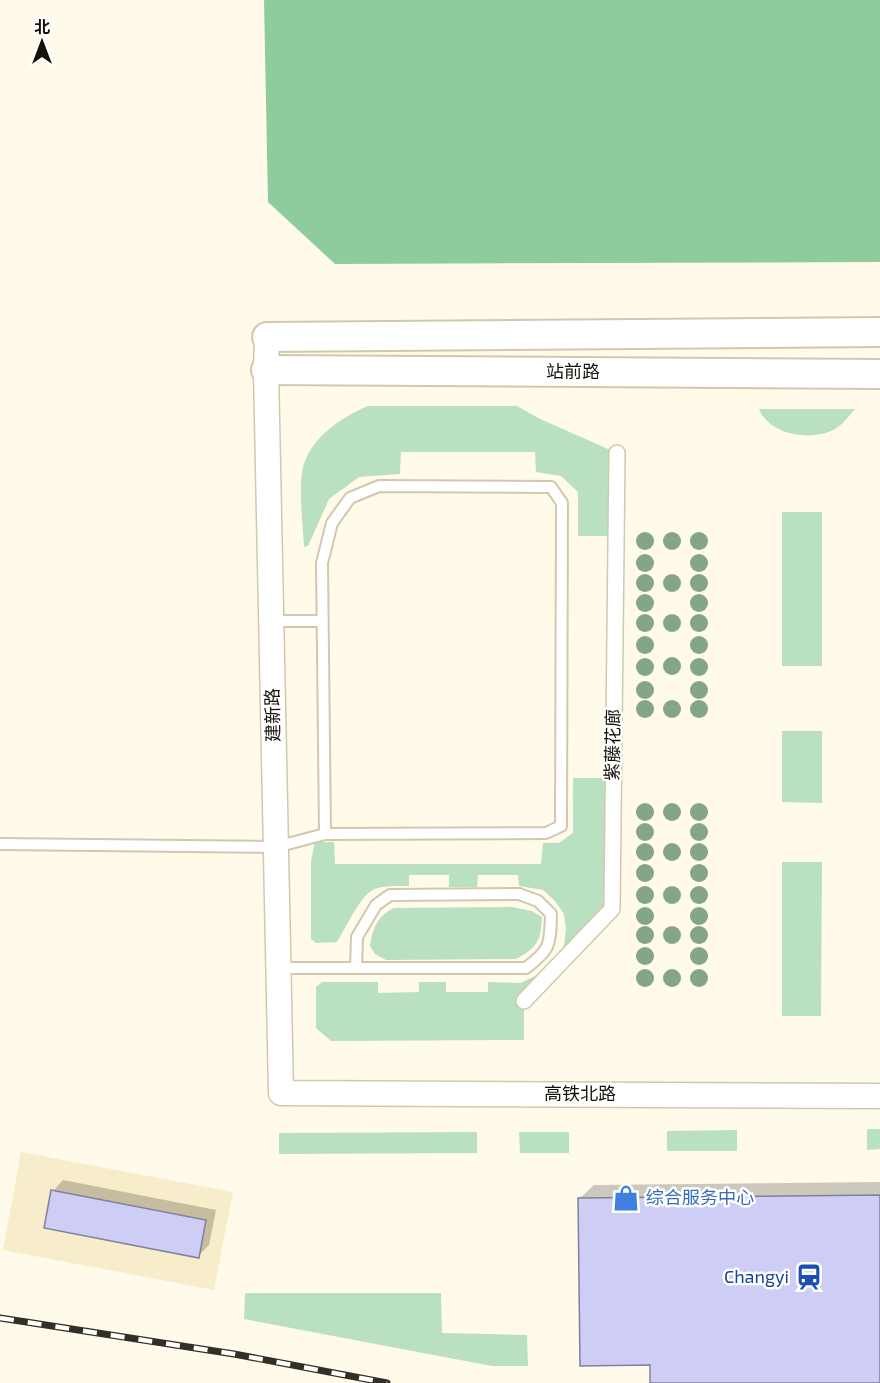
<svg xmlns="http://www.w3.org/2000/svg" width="880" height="1383" font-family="'Exo 2','Noto Sans SC',sans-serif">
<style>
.built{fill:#f8edca}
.green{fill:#b9e0c1}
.forest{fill:#8fcc9d}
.shadow{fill:#0003}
.building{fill:#cdcdf5;stroke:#81819a;stroke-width:1.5}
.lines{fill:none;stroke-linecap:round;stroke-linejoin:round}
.service-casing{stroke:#d1c8ae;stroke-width:14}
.pedestrian-casing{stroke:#d1c8ae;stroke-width:18}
.tertiary-casing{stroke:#d1c8ae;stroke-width:27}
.secondary-casing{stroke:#d1c8ae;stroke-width:32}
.service{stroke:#fff;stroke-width:10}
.pedestrian{stroke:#fff;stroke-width:15}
.tertiary{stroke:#fff;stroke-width:24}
.secondary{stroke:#fff;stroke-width:28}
.rail-casing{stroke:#322f25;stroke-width:7}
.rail{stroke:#fff;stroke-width:4.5;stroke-dasharray:14;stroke-linecap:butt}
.tree{fill:#84a586}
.labels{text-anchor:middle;stroke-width:5;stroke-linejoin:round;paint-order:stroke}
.street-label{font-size:18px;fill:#151209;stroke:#fff}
.shop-label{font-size:18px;fill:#366cbe;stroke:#fff;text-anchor:start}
.transit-label{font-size:18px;fill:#164399;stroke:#fff;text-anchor:end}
</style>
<rect width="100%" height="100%" fill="#fffaea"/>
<path class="built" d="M 21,1152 L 233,1192 L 214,1290 L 3,1250 Z"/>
<path class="green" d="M 368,406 L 517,406 L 538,418 L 617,453 L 616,536 L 578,536 L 578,492 L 561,476 L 536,472 L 535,452 L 401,452 L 400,474 L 359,477 L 329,499 L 308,546 L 304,547 C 303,526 299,492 302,472 C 308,439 340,418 368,406 Z
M 759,409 L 855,409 C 848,417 841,427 831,431 C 807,441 769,434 759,409 Z
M 782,512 L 822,512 L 822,666 L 782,666 Z
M 782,731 L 822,731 L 822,803 L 782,802 Z
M 573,778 L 613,778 L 612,909 L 524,1001 L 524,1040 L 331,1041 L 316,1028 L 316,987 L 322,982 L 378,982 L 378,993 L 419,992 L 419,982 L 446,982 L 446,992 L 488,992 L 488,982 L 521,983 L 545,971 L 555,961 L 564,946 L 566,930 L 564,914 L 555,901 L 543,890 L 519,886 L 518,875 L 478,875 L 477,887 L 449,887 L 449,875 L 409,875 L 409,886 C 398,886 380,885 371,891 C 359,899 345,929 337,942 L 316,943 L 311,939 L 311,861 L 315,842 L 334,842 L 335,864 L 541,864 L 543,843 L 559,843 L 573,833 Z
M 782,862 L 822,862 L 821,1016 L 782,1016 Z
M 512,907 L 532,911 L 542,917 C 541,941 537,948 516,959 L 386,960 L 375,954 L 370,946 C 373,928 377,916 394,908 Z
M 867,1129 L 880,1129 L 880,1149 L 867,1150 Z
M 737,1130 L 737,1151 L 667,1151 L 667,1131 Z
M 477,1132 L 477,1153 L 279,1154 L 279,1133 Z
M 519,1132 L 569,1132 L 569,1153 L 520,1153 Z
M 245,1293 L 441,1293 L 442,1333 L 527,1335 L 528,1366 L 492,1366 L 244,1319 Z"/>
<path class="forest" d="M 264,0 L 880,0 L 880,262 L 335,264 L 268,202 Z"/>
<path class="shadow" d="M 63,1180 L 216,1210 L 209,1245 L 198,1256 L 53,1191 Z
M 880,1182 L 880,1383 L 651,1383 L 651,1364 L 579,1199 L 594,1185 Z"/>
<path class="building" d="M 51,1190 L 206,1220 L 199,1258 L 44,1228 Z
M 880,1195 L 880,1383 L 650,1383 L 650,1365 L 580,1366 L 578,1198 Z"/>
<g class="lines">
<g class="service-casing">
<path id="service" d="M 271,621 L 322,621
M 0,844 L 276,847 L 325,834 L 546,833 L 561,826 L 562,503 L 551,487 L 379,486 L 350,498 L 332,523 L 322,563 L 325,834
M 278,968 L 526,968 C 551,949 550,945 551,914 L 538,901 L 519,894 L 390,895 L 376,905 L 357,937 L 356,968"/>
</g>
<g class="pedestrian-casing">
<path id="pedestrian" d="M 524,1001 L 612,909 L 617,453"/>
</g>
<g class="tertiary-casing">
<path id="tertiary" d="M 267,337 L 266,370 L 281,1093 L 880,1096"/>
</g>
<g class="secondary-casing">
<path id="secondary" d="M 267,337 L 880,332
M 266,370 L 880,374"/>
</g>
<use href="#service" class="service"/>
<use href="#pedestrian" class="pedestrian"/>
<use href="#tertiary" class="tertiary"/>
<use href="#secondary" class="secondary"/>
<g class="rail-casing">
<path id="rail" d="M 0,1318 L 234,1354 L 387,1383"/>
</g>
<use href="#rail" class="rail"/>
</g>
<g class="tree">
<circle cx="645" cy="541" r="9"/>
<circle cx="672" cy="541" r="9"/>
<circle cx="699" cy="541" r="9"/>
<circle cx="645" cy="563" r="9"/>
<circle cx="699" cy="563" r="9"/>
<circle cx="645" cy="583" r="9"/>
<circle cx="672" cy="583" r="9"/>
<circle cx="699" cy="583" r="9"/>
<circle cx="645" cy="603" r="9"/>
<circle cx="699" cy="603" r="9"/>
<circle cx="645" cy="623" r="9"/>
<circle cx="672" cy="623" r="9"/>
<circle cx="699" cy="623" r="9"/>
<circle cx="645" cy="645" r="9"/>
<circle cx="699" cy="645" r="9"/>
<circle cx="672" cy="666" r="9"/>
<circle cx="645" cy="667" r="9"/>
<circle cx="699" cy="667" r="9"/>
<circle cx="645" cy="690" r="9"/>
<circle cx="699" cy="690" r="9"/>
<circle cx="645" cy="709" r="9"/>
<circle cx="672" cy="709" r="9"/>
<circle cx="699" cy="709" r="9"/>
<circle cx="645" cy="812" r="9"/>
<circle cx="672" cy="812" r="9"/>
<circle cx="699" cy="812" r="9"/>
<circle cx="645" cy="832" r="9"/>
<circle cx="699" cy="832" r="9"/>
<circle cx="645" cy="852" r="9"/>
<circle cx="672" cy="852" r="9"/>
<circle cx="699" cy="852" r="9"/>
<circle cx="645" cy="873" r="9"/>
<circle cx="699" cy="873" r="9"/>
<circle cx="645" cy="895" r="9"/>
<circle cx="672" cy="895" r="9"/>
<circle cx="699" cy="895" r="9"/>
<circle cx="645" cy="916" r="9"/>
<circle cx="699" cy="916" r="9"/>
<circle cx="645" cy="935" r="9"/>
<circle cx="672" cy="935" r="9"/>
<circle cx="699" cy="935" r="9"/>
<circle cx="645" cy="956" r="9"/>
<circle cx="699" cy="956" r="9"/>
<circle cx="645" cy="978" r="9"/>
<circle cx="672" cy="978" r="9"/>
<circle cx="699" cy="978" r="9"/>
</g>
<defs>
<g id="shop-bare" transform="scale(2.07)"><path d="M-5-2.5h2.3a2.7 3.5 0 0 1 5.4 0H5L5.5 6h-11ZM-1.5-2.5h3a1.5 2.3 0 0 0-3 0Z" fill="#3f7fe0" stroke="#fff" stroke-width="2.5" paint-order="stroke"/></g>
<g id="station-bare" transform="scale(2.07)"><path d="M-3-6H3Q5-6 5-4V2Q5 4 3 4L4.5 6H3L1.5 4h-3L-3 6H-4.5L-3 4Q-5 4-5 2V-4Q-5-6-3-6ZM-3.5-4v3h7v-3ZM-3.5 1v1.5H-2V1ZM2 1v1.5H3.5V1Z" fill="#1a4fb4" stroke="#fff" stroke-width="2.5" paint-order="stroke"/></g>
</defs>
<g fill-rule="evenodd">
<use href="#shop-bare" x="626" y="1198"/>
<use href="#station-bare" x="809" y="1277"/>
</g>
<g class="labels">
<g class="street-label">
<text x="573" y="378">站前路</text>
<text transform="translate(273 715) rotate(-91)" y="6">建新路</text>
<text transform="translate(613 745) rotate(-89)" y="6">紫藤花廊</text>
<text x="580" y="1100">高铁北路</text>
</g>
<g class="shop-label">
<text x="646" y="1204">综合服务中心</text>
</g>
<g class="transit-label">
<text x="789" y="1283">Changyi</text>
</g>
</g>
<g transform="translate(42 42)" stroke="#ffffff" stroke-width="4.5" paint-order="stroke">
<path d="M0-4.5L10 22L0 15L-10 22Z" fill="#151209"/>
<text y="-9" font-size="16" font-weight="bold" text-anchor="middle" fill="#151209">北</text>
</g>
</svg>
